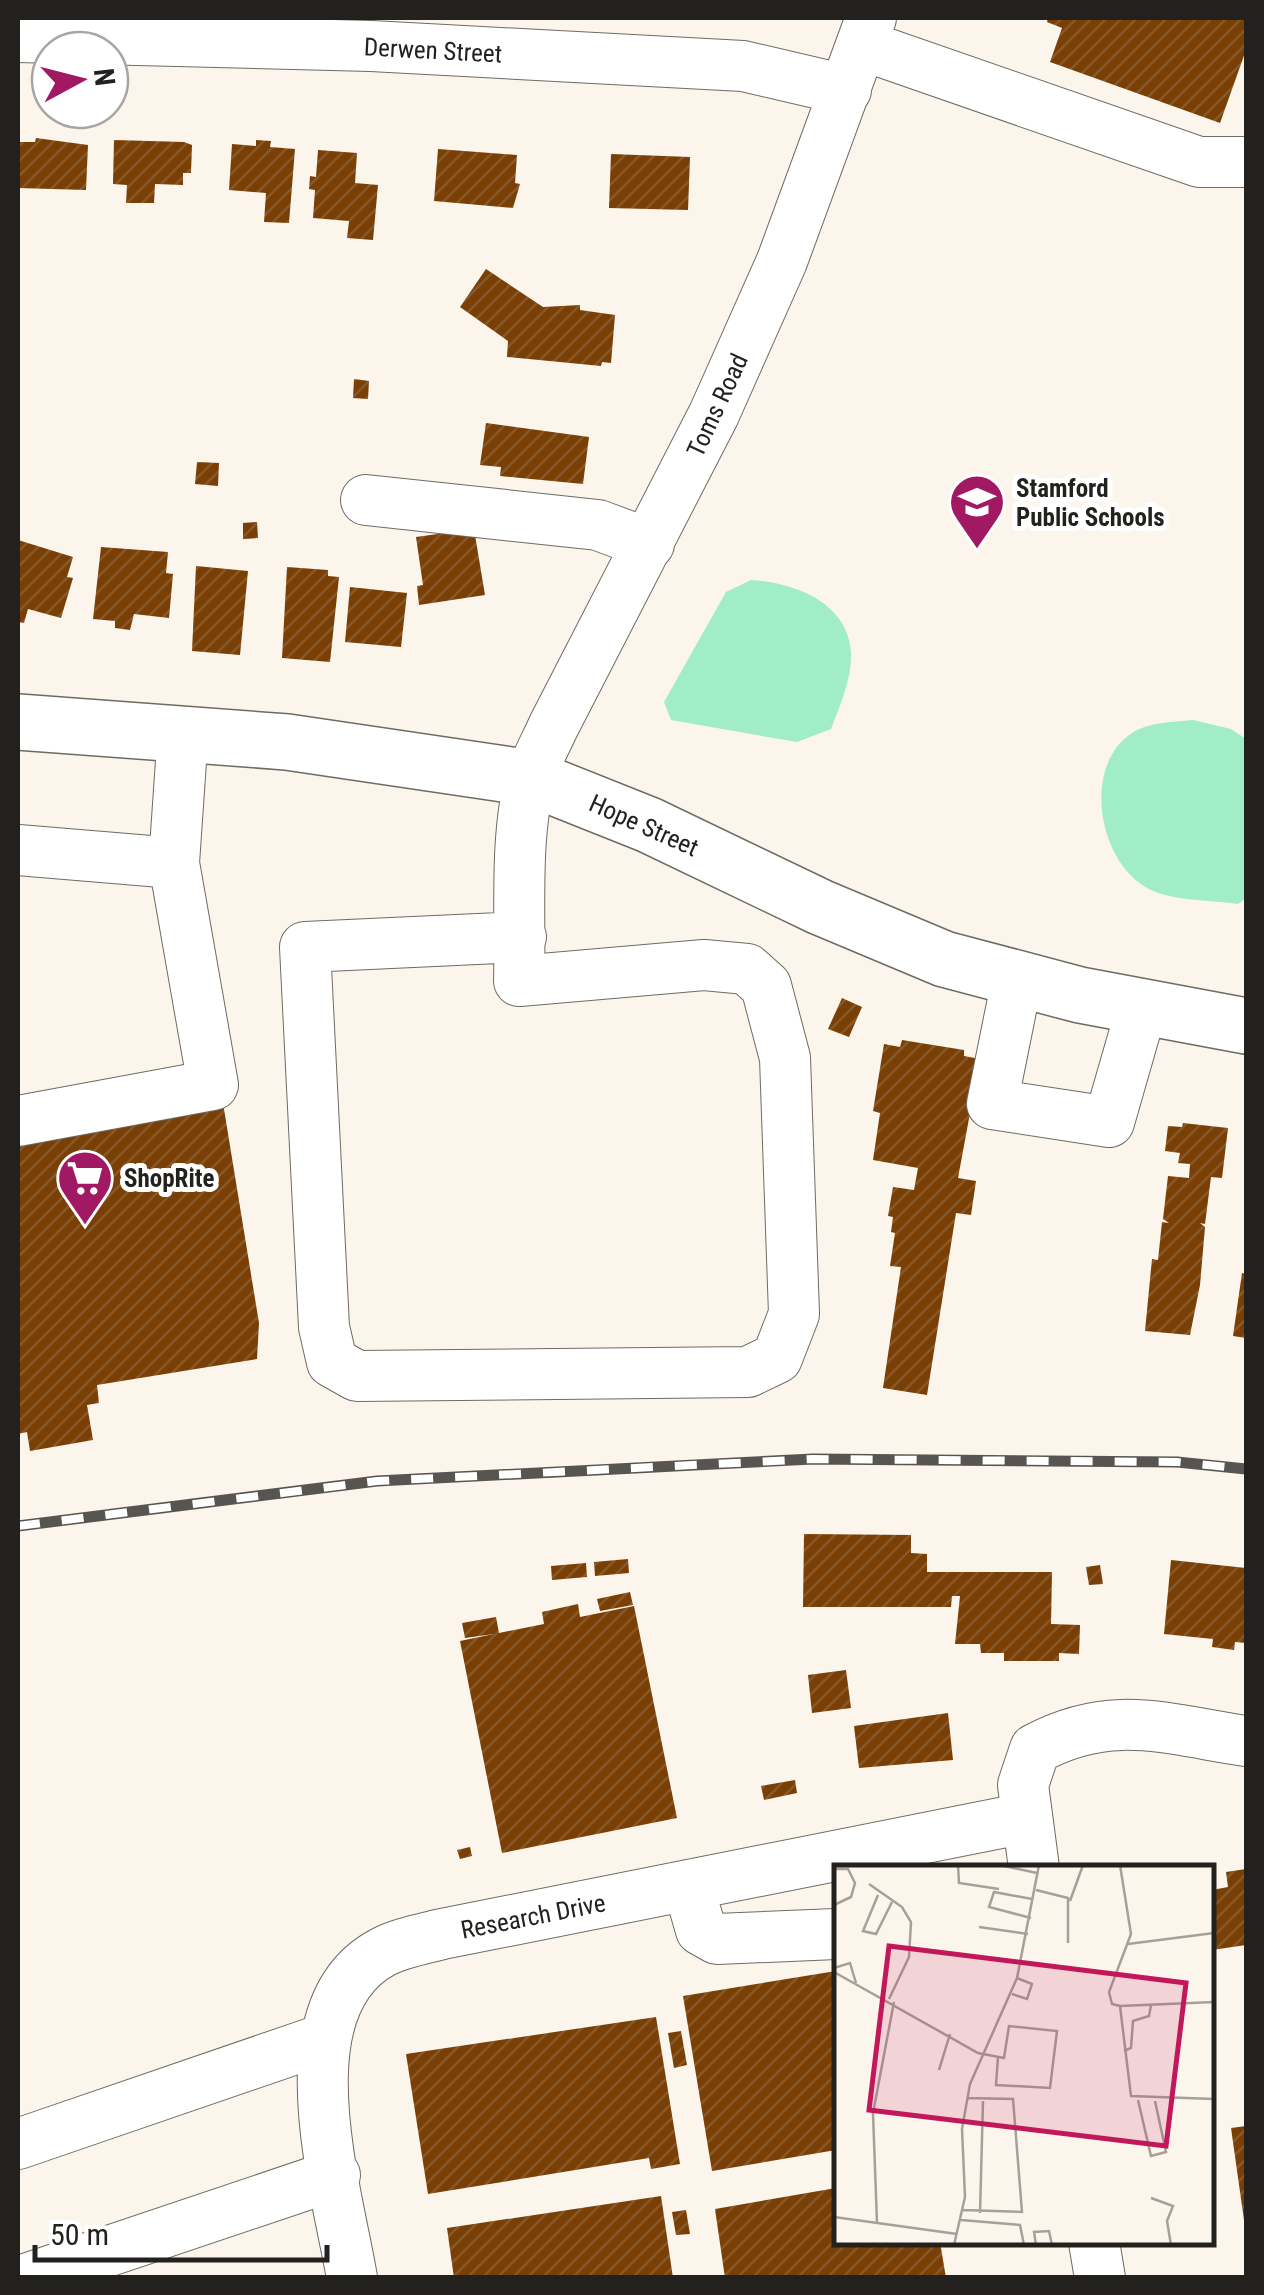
<svg xmlns="http://www.w3.org/2000/svg" width="1264" height="2295" font-family="'Roboto Condensed',sans-serif">
<style>
.pitch{fill:#a0edc7}
.building{fill:url(#building-hatch)}
.lines{fill:none;stroke-linecap:round;stroke-linejoin:round}
.minor-casing{stroke:#6f6b63;stroke-width:52}
.major-casing{stroke:#6f6b63;stroke-width:58}
.minor{stroke:#fff;stroke-width:50}
.major{stroke:#fff;stroke-width:55}
.rail-casing{stroke:#585551;stroke-width:11}
.rail{stroke:#fff;stroke-width:8;stroke-dasharray:22;stroke-linecap:butt}
.labels{text-anchor:middle;stroke-width:10;stroke-linejoin:round;paint-order:stroke}
.street-label{font-size:25px;fill:#23211e;stroke:#fff}
.poi-label{font-size:25px;font-weight:bold;fill:#23211e;stroke:#fff;text-anchor:start}
.inset-road{fill:none;stroke:#a5a09a;stroke-width:2.5}
.view{fill:#c2185b;fill-opacity:0.15;stroke:#c2185b;stroke-width:5}
.inset-edge{fill:none;stroke:#23211e;stroke-width:5}
</style>
<defs>
<pattern id="building-hatch" width="6" height="6" patternUnits="userSpaceOnUse" patternTransform="scale(2.5)"><rect width="6" height="6" fill="#793f04"/><path d="M-1 1l2-2M0 6l6-6M5 7l2-2" fill="none" stroke="#875829"/></pattern>
</defs>
<rect width="100%" height="100%" fill="#fbf5ec"/>
<path class="pitch" d="M 751,580 C 793,582 848,602 851,652 C 852,679 840,705 831,729 L 797,742 L 671,720 L 664,702 L 726,592 Z
M 1193,720 L 1231,729 L 1246,739 L 1246,898 L 1238,904 C 1212,900 1177,901 1153,891 C 1099,868 1080,767 1132,733 C 1149,722 1174,722 1193,720 Z"/>
<path class="building" d="M 1048,18 L 1246,18 L 1246,50 L 1220,123 L 1050,62 L 1062,28 L 1047,22 Z
M 36,138 L 88,145 L 86,190 L 18,188 L 18,142 L 35,142 Z
M 114,140 L 184,142 L 192,145 L 191,173 L 183,173 L 183,185 L 155,184 L 154,203 L 126,203 L 127,185 L 113,184 Z
M 256,140 L 271,141 L 270,147 L 295,149 L 289,223 L 264,222 L 266,193 L 229,190 L 232,144 L 256,146 Z
M 438,149 L 517,155 L 515,183 L 520,184 L 513,208 L 434,201 Z
M 318,150 L 357,153 L 355,183 L 378,185 L 373,240 L 347,238 L 349,221 L 313,218 L 315,190 L 309,189 L 310,176 L 316,177 Z
M 611,154 L 690,157 L 688,210 L 609,208 Z
M 486,269 L 543,307 L 580,305 L 580,310 L 615,315 L 611,363 L 602,362 L 601,366 L 507,357 L 508,341 L 460,307 Z
M 354,379 L 369,381 L 368,399 L 353,398 Z
M 486,423 L 589,437 L 583,484 L 500,476 L 501,467 L 480,465 Z
M 197,462 L 219,463 L 218,486 L 195,484 Z
M 257,522 L 258,538 L 243,539 L 243,523 Z
M 474,529 L 485,595 L 419,605 L 417,586 L 423,585 L 416,537 Z
M 18,540 L 73,557 L 67,577 L 73,578 L 61,618 L 28,609 L 24,623 L 18,622 Z
M 101,547 L 168,552 L 166,573 L 173,574 L 169,618 L 134,614 L 130,630 L 115,628 L 115,621 L 93,619 Z
M 196,566 L 248,571 L 240,655 L 192,651 Z
M 287,567 L 328,570 L 328,576 L 339,577 L 330,662 L 282,658 Z
M 350,587 L 407,593 L 401,647 L 345,642 Z
M 842,998 L 862,1007 L 849,1037 L 828,1029 Z
M 902,1040 L 964,1050 L 964,1056 L 980,1059 L 958,1178 L 976,1181 L 971,1215 L 956,1213 L 927,1395 L 883,1388 L 901,1267 L 890,1266 L 895,1233 L 891,1232 L 893,1217 L 888,1216 L 893,1187 L 914,1190 L 918,1168 L 873,1160 L 880,1113 L 873,1111 L 884,1044 L 900,1047 Z
M 223,1103 L 259,1323 L 257,1359 L 97,1385 L 99,1403 L 87,1405 L 93,1440 L 30,1451 L 27,1432 L 18,1434 L 18,1141 Z
M 1183,1123 L 1228,1128 L 1222,1178 L 1211,1177 L 1205,1224 L 1200,1223 L 1205,1227 L 1200,1285 L 1190,1335 L 1145,1331 L 1152,1259 L 1158,1260 L 1162,1222 L 1169,1223 L 1163,1219 L 1168,1176 L 1189,1178 L 1190,1164 L 1178,1163 L 1180,1153 L 1165,1151 L 1168,1126 L 1182,1127 Z
M 1242,1273 L 1246,1274 L 1246,1338 L 1233,1336 Z
M 804,1534 L 911,1535 L 911,1553 L 927,1554 L 927,1572 L 1052,1572 L 1051,1624 L 1080,1625 L 1079,1654 L 1059,1653 L 1059,1661 L 1004,1661 L 1004,1653 L 981,1653 L 980,1644 L 955,1644 L 960,1596 L 952,1596 L 951,1607 L 803,1607 Z
M 628,1559 L 629,1573 L 595,1576 L 594,1562 Z
M 1171,1560 L 1246,1568 L 1246,1643 L 1235,1642 L 1234,1650 L 1212,1647 L 1213,1639 L 1164,1634 Z
M 586,1563 L 587,1577 L 552,1580 L 551,1566 Z
M 1100,1565 L 1103,1584 L 1089,1585 L 1086,1567 Z
M 630,1592 L 633,1605 L 600,1611 L 597,1599 Z
M 578,1604 L 580,1617 L 634,1606 L 677,1818 L 502,1853 L 460,1641 L 494,1634 L 465,1638 L 462,1623 L 496,1617 L 499,1633 L 544,1624 L 542,1612 Z
M 846,1670 L 851,1708 L 812,1713 L 808,1675 Z
M 948,1713 L 953,1760 L 859,1768 L 854,1726 Z
M 795,1780 L 797,1793 L 764,1800 L 761,1786 Z
M 470,1847 L 472,1856 L 460,1859 L 457,1850 Z
M 1246,1869 L 1246,1945 L 1212,1950 L 1212,1890 L 1228,1887 L 1226,1872 Z
M 836,1971 L 836,2150 L 712,2171 L 683,1996 Z
M 656,2017 L 680,2164 L 651,2169 L 649,2158 L 428,2194 L 406,2054 Z
M 681,2031 L 687,2065 L 674,2068 L 668,2033 Z
M 1246,2126 L 1246,2220 L 1244,2220 L 1231,2128 Z
M 836,2188 L 836,2242 L 940,2242 L 946,2278 L 725,2278 L 715,2209 Z
M 661,2196 L 673,2278 L 454,2278 L 447,2228 Z
M 686,2210 L 690,2234 L 676,2235 L 672,2212 Z"/>
<g class="lines">
<g class="minor-casing">
<path id="minor" d="M 18,37 L 371,46 L 743,66 L 846,90
M 862,45 L 1199,162 L 1246,162
M 366,500 L 598,525 L 649,544
M 18,850 L 174,863
M 521,937 L 305,947 L 324,1327 L 332,1362 L 357,1376 L 748,1372 L 777,1358 L 794,1314 L 785,1058 L 766,986 L 747,969 L 704,965 L 519,981 C 521,919 514,836 531,777 C 536,760 546,743 553,727 L 714,414 L 782,261 L 871,18
M 1017,980 L 992,1104 L 1109,1122 L 1142,1007
M 18,1121 L 213,1085 L 174,863 L 183,732
M 1034,1868 L 1023,1785 L 1035,1749 C 1111,1708 1165,1729 1246,1741
M 688,1885 L 701,1930 L 717,1939 L 836,1934
M 18,2144 L 324,2039
M 1094,2242 L 1100,2278
M 29,2278 L 335,2175
M 352,2278 C 337,2188 280,2007 383,1952 C 400,1943 423,1939 442,1934 L 1026,1818"/>
</g>
<g class="major-casing">
<path id="major" d="M 18,722 L 287,742 L 531,778 L 649,825 L 820,907 L 944,959 L 1080,995 L 1246,1026"/>
</g>
<use href="#minor" class="minor"/>
<use href="#major" class="major"/>
<g class="rail-casing">
<path id="rail" d="M 18,1526 L 377,1481 L 813,1459 L 1177,1462 L 1246,1469"/>
</g>
<use href="#rail" class="rail"/>
</g>
<defs>
<g id="school-pin" transform="scale(2.875)"><path d="M0 17L-7.5 6A9.5 9.5 0 1 1 7.5 6Z" fill="#a11863" stroke="#fff"/><path d="M0-5L7-2L0 1L-7-2ZM-4 1L0 2.5L4 1V4Q0 6-4 4Z" fill="#fff"/></g>
<g id="supermarket-pin" transform="scale(2.875)"><path d="M0 17L-7.5 6A9.5 9.5 0 1 1 7.5 6Z" fill="#a11863" stroke="#fff"/><path d="M-6-5.5h2.5l.6 2H6L4.5 2H-2.5L-4.4-4H-6ZM-1.5 3.2a1.3 1.3 0 1 0 .1 0ZM3 3.2a1.3 1.3 0 1 0 .1 0Z" fill="#fff"/></g>
</defs>
<g fill-rule="evenodd">
<use href="#school-pin" x="977" y="502"/>
<use href="#supermarket-pin" x="85" y="1178"/>
</g>
<g class="labels">
<g class="street-label">
<text transform="translate(433 50) rotate(3)" y="9">Derwen Street</text>
<text transform="translate(717 405) rotate(-65)" y="9">Toms Road</text>
<text transform="translate(644 825) rotate(24)" y="9">Hope Street</text>
<text transform="translate(533 1916) rotate(-11)" y="9">Research Drive</text>
</g>
<g class="poi-label">
<text x="1016" y="497">Stamford<tspan x="1016" dy="29">Public Schools</tspan></text>
<text x="124" y="1187">ShopRite</text>
</g>
</g>
<g transform="translate(834 1865)">
<rect width="380" height="380" fill="#fbf5ec"/>
<path class="inset-road" d="M 124,0 L 125,18 L 165,24M 165,0 L 203,8M 0,4 L 14,4 L 21,18 L 17,32 L 0,40M 35,19 L 68,42 L 77,57 L 75,92 L 55,134M 202,25 L 234,33 L 234,78M 44,30 L 29,66 L 42,69 L 58,37M 236,36 L 249,0M 197,53 L 155,42 L 160,27 L 198,34M 145,62 L 194,69M 294,79 L 380,68M 0,103 L 16,98 L 22,118M 0,107 L 144,188 L 170,193 L 175,161 L 223,166 L 216,223 L 162,220 L 164,192M 178,129 L 193,134 L 198,119 L 183,113M 286,141 L 297,231 L 380,234M 286,141 L 278,139 L 275,127 L 297,69 L 286,0M 286,141 L 380,137M 290,186 L 297,183 L 299,156 L 315,151 L 317,140M 105,205 L 116,169M 304,235 L 317,291 L 332,287 L 321,236M 317,333 L 339,341 L 333,356 L 337,380M 129,345 L 188,347 L 179,234 L 133,233M 146,348 L 149,236M 0,352 L 123,369M 127,355 L 186,360 L 190,380M 43,358 L 39,248 L 60,137M 120,380 L 131,332 L 128,264 L 136,219 L 183,113 L 205,0M 202,380 L 200,367 L 215,366 L 218,380"/>
<path class="view" d="M 55,81 L 352,118 L 332,281 L 35,245 Z"/>
<rect width="380" height="380" class="inset-edge"/>
</g>
<rect width="1264" height="2295" fill="none" stroke="#23211e" stroke-width="40"/>
<g transform="translate(80 80) rotate(83)"><circle r="48" fill="#ffffff" stroke="#a7a6a5" stroke-width="2.5"/>
<path d="M0-8L18 38L0 25L-18 38Z" fill="#a11863"/>
<text y="-15" font-size="28" font-weight="bold" text-anchor="middle" fill="#23211e">N</text>
</g>
<path d="M35 2245v15h292v-15" fill="none" stroke="#23211e" stroke-width="5"/>
<text x="50" y="2245" font-size="30" fill="#23211e" stroke="#ffffff" stroke-width="8" paint-order="stroke">50 m</text>
</svg>
